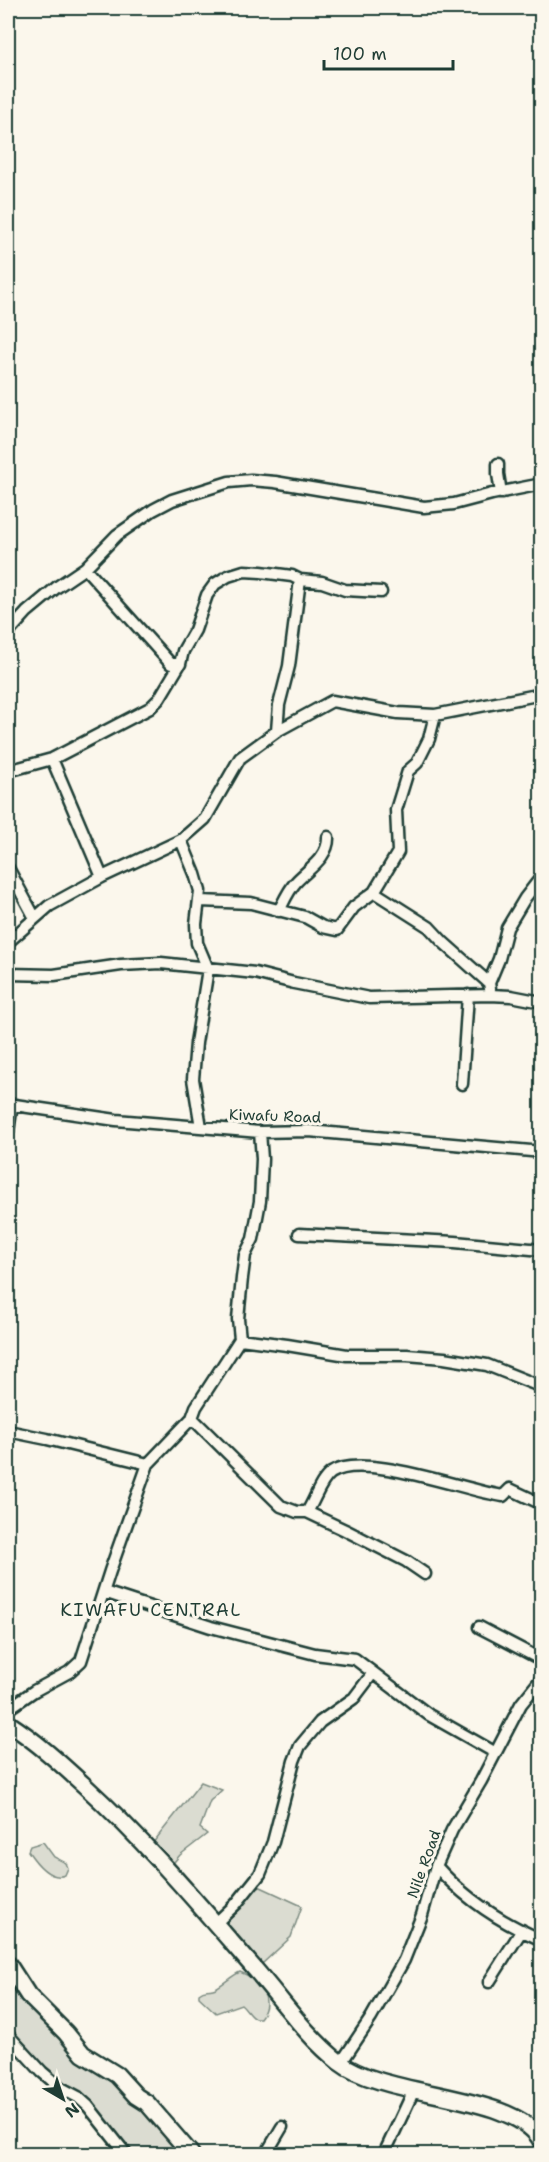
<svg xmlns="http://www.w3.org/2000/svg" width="549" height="2162" font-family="'Shantell Sans',sans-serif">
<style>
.green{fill:#dbdcd1;stroke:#7d8c82;stroke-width:1.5}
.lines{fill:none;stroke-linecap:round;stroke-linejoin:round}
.street-casing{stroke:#1f3d34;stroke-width:15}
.secondary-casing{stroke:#1f3d34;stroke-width:20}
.street{stroke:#fbf7ec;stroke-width:10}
.secondary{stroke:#fbf7ec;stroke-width:15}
.labels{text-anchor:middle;stroke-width:6;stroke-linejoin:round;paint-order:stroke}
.street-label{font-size:15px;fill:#1f3d34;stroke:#fbf7ec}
.quarter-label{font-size:18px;letter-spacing:1.5px;fill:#1f3d34;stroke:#fbf7ec}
</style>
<rect width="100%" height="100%" fill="#fbf7ec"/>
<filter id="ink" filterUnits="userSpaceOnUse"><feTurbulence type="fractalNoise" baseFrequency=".0167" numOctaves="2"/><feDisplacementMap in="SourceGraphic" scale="12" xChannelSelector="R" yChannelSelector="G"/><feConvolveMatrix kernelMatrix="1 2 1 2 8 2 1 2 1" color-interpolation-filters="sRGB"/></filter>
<g filter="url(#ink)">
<path class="green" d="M 201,1782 L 222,1790 L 210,1801 L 200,1828 L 207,1834 L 180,1855 L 169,1868 L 152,1844 Z
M 43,1842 L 54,1857 L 66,1863 L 68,1868 L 65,1875 C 50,1881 36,1863 28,1851 L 30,1846 Z
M 250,1882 L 302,1906 L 291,1937 L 263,1963 L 257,1963 L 223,1926 L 242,1907 Z
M 8,1972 L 139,2100 L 185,2154 L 122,2154 L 77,2095 L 54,2077 L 8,2031 Z
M 240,1972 C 259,1979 275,1999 260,2018 L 255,2018 C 249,2015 247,2009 241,2004 L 216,2013 L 199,1997 L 199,1993 C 205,1988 206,1991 213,1989 C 220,1987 231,1976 240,1972 Z"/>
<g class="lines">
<g class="street-casing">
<path id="street" d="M 498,464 L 498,474 L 501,493
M 85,568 L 171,664 L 180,664
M 8,633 L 27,612 L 57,587 L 85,568 L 117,535 L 153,510 L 172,500 L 229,482 L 251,480 L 275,482 L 424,507 L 454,504 L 492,494 L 542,484
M 435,715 L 429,739 L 417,763 L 408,771 L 396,810 L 398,852 L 374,892 L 429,927 L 443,942 L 489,983
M 277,731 L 332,701 L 398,713 L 435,715 L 542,694
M 52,759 L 102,877
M 8,771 L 52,759 L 150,708 L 159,699 L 180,664 L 183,651 L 195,630 L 207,595 L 215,584 L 228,576 L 244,571 L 261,572 L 292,576 L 300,580 L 322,582 L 345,590 L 381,592
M 181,840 L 195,874 L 200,891 L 196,924 L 197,943 L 208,969 L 196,1043 L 193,1079 L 201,1127
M 8,868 L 35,918
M 200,901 L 251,903 L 305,917 L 323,927 L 337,930 L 354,907 L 374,892
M 279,911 C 284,901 288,891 296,882 C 308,869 329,857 328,837
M 8,942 L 49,906 L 102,877 L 181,840 L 205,819 L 240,758 L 277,731 L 279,705 L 289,666 L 300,580
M 8,974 L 54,975 L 121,965 L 161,963 L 255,973 L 294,983 L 369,998 L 490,995 L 511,996 L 542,1002
M 490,989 L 489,983 L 499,959 L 507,928 L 525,898 L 542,876
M 462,1084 L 468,995
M 8,1104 L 116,1120 L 260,1132 L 309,1131 L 542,1152
M 8,1132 L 12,1105
M 299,1234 L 455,1242 L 542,1250
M 240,1339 L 287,1345 L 347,1355 L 407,1355 L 444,1358 L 487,1365 L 542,1387
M 192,1418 L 281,1506 L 297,1512 L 307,1512 L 345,1530 L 406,1561 L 425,1574
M 8,1431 L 47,1439 L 148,1464
M 307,1512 C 315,1500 320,1481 331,1473 C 363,1451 466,1491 503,1496 L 510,1489 L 542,1504
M 104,1592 L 211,1627 L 315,1654 L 355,1659 L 429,1715 L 496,1753
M 479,1627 L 542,1660
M 8,1709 L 34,1691 L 69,1672 L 81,1661 L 110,1571 L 148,1464 L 192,1418 L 196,1407 L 240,1339 L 238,1319 L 242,1278 L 245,1255 L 253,1239 L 260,1201 L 262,1159 L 260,1132
M 436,1866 C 465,1899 502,1923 542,1940
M 215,1924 L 236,1904 L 260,1874 L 273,1842 L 294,1761 L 300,1746 L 320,1722 L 354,1698 L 373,1673
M 489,1982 L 522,1930
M 8,2035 L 42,2072 L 61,2088 L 78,2097 L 88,2106 L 126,2154
M 341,2063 L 371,2018 L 404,1960 L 422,1915 L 436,1866 L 452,1830 L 481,1781 L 521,1704 L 542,1678
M 266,2154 L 282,2127
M 384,2154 L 414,2090"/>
</g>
<g class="secondary-casing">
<path id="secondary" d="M 8,1723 C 36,1741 60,1763 85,1786 C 146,1842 200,1906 254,1968 C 282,2000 306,2036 339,2062 C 386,2099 516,2092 542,2142
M 8,1964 L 28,1995 L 66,2033 L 83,2054 L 117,2075 L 136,2096 L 147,2103 L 191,2154"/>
</g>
<use href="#street" class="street"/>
<use href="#secondary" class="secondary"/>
</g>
</g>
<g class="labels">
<g class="street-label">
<text transform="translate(275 1116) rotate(2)" y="5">Kiwafu Road</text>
<text transform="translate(424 1864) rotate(-70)" y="5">Nile Road</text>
</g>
<g class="quarter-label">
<text x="151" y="1616">KIWAFU CENTRAL</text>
</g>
</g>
<rect width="549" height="2162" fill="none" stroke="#fbf7ec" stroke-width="30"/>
<rect x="15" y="15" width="519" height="2132" fill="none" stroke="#1f3d34" stroke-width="2" filter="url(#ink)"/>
<g transform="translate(63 2099) rotate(141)" stroke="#fbf7ec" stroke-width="4.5" paint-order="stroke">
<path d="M0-4.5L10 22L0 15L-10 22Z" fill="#1f3d34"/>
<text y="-9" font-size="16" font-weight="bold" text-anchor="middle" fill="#1f3d34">N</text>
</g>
<path d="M324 60v9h129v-9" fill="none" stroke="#1f3d34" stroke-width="3"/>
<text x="333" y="60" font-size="18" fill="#1f3d34" stroke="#fbf7ec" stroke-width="4.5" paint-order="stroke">100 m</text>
</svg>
